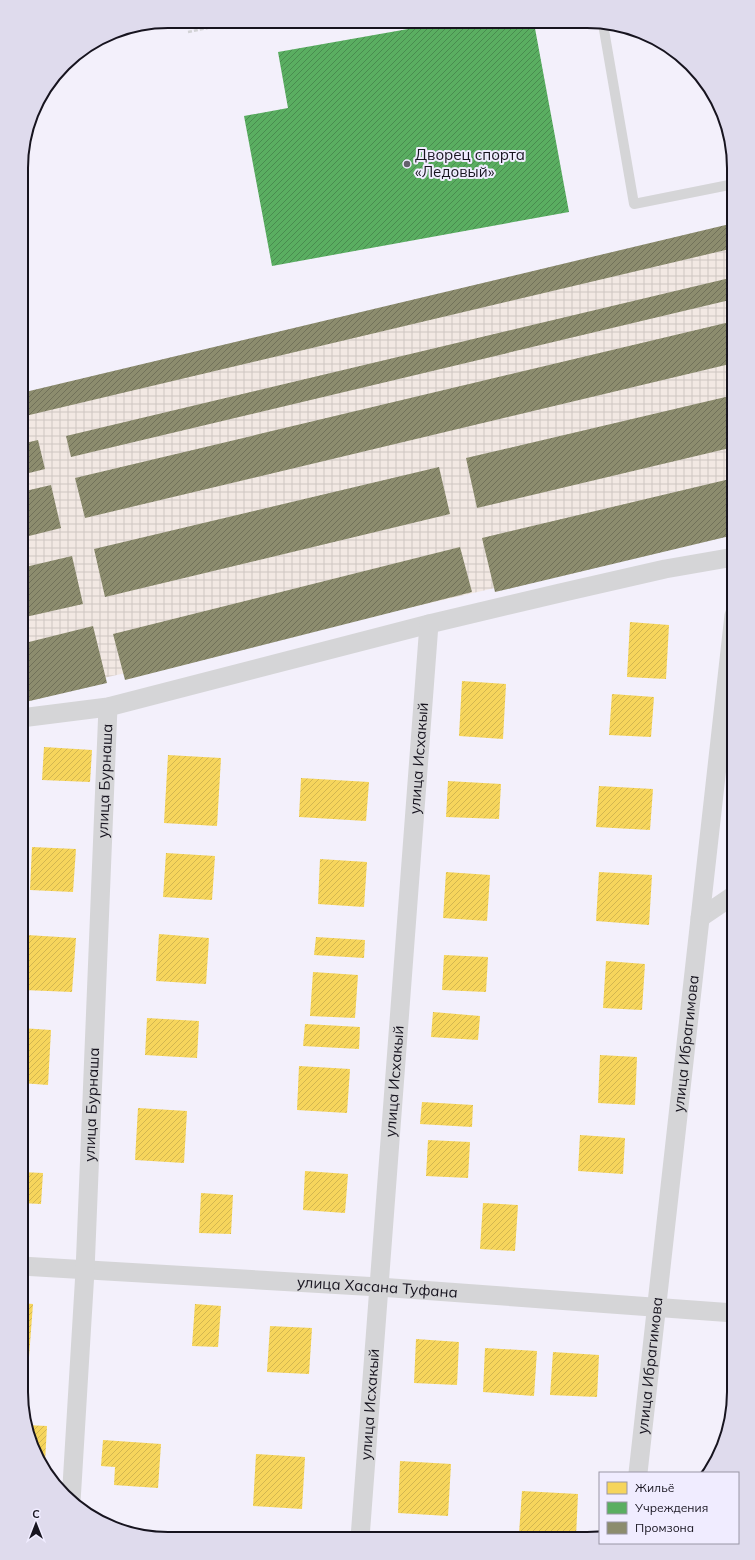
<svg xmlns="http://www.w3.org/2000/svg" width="755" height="1560" font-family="Mulish,sans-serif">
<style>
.industrial{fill:url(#industrial-grid)}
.homes{fill:url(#homes-hatch)}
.public{fill:url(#public-hatch)}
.industry{fill:url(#industry-hatch)}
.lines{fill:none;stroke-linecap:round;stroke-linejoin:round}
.path{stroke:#d2d2d5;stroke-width:2.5;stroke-dasharray:4 2;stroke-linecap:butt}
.lane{stroke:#d5d5d7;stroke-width:10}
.street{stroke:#d5d5d7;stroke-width:19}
.poi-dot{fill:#64616c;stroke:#f0ecff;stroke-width:1.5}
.labels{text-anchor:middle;stroke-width:4;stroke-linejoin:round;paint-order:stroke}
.poi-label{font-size:15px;fill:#17141f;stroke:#f0ecff;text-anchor:start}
.street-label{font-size:15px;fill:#17141f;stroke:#f0ecff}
.rim{fill:none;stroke:#17141f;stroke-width:2}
</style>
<defs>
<pattern id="industrial-grid" width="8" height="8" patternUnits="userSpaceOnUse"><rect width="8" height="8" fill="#f2e8e3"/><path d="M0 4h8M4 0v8" fill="none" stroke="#cfc6c2"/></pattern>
<pattern id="homes-hatch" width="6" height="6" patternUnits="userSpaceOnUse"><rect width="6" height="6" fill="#f6d55c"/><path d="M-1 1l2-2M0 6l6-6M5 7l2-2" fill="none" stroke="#d2b650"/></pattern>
<pattern id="public-hatch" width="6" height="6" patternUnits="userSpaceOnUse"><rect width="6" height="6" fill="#5aae61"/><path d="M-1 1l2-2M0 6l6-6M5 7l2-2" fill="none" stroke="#498c4f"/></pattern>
<pattern id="industry-hatch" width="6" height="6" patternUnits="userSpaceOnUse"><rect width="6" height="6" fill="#8c8c6e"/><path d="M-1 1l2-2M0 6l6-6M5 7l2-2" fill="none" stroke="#71715a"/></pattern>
</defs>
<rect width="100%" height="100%" fill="#f3f0fb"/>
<path class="industrial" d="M 734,228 L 734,533 L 21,697 L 21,399 Z"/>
<path class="homes" d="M 630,622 L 669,625 L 666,679 L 627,677 Z
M 462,681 L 506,684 L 503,739 L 459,736 Z
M 612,694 L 654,697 L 651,737 L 609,735 Z
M 44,747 L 92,750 L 90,782 L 42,780 Z
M 168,755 L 221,758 L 217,826 L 164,823 Z
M 301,778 L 369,782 L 366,821 L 299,817 Z
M 448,781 L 501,784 L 499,819 L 446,817 Z
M 599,786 L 653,789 L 650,830 L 596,827 Z
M 32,847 L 76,849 L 73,892 L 30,890 Z
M 166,853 L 215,856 L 212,900 L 163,897 Z
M 320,859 L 367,862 L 364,907 L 318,904 Z
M 446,872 L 490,875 L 487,921 L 443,918 Z
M 599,872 L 652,875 L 649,925 L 596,921 Z
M 159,934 L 209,938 L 206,984 L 156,981 Z
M 27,935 L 76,938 L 72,992 L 24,990 Z
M 316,937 L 365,940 L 364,958 L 314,955 Z
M 444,955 L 488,957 L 486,992 L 442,990 Z
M 606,961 L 645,964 L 642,1010 L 603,1008 Z
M 313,972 L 358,975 L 355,1018 L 310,1016 Z
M 433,1012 L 480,1016 L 478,1040 L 431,1037 Z
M 147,1018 L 199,1021 L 197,1058 L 145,1055 Z
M 305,1024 L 360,1027 L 359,1049 L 303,1046 Z
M 21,1028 L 51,1030 L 48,1085 L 21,1083 Z
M 600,1055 L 637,1057 L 635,1105 L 598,1103 Z
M 299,1066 L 350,1069 L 347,1113 L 297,1110 Z
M 422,1102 L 473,1105 L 472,1127 L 420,1124 Z
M 138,1108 L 187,1111 L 184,1163 L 135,1160 Z
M 580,1135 L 625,1138 L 623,1174 L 578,1171 Z
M 428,1140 L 470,1142 L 468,1178 L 426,1176 Z
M 305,1171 L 348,1174 L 345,1213 L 303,1210 Z
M 21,1172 L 43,1173 L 41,1204 L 21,1203 Z
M 201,1193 L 233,1195 L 231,1234 L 199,1233 Z
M 483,1203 L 518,1205 L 515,1251 L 480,1249 Z
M 21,1303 L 33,1304 L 29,1357 L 21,1356 Z
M 195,1304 L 221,1306 L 218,1347 L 192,1346 Z
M 270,1326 L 312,1328 L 309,1374 L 267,1372 Z
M 416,1339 L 459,1342 L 457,1385 L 414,1383 Z
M 485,1348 L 537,1351 L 534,1396 L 483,1392 Z
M 553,1352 L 599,1355 L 597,1397 L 550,1395 Z
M 26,1425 L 47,1426 L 45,1462 L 40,1461 L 29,1439 Z
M 103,1440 L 161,1444 L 158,1488 L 114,1485 L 115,1467 L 101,1466 Z
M 256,1454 L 305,1457 L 302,1509 L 253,1506 Z
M 400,1461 L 451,1464 L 448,1516 L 398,1513 Z
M 522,1491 L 578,1494 L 576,1537 L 519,1534 Z
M 122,1530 L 160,1532 L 160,1538 L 148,1538 Z"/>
<path class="public" d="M 442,23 L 534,23 L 569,212 L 272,266 L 244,116 L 288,108 L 278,52 Z"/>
<path class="industry" d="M 734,223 L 734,248 L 21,417 L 21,393 Z
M 734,277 L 734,299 L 71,457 L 66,436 Z
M 734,321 L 734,363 L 85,518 L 75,478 Z
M 734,395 L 734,447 L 477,508 L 466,458 Z
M 38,440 L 45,469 L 21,475 L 21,444 Z
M 439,467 L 450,514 L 105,597 L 94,549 Z
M 734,478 L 734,535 L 495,592 L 482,538 Z
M 51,485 L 61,528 L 21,538 L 21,492 Z
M 460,547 L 472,592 L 125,680 L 113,634 Z
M 72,556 L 83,604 L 21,618 L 21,568 Z
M 93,626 L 107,683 L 21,703 L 21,644 Z"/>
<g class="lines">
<path class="path" d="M 188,32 L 242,21"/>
<path class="lane" d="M 603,24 L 634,204 L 734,184"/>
<g class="street">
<path d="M 21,718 L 108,707 L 429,624 L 560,593 L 665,569 L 734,557"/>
<path d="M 700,918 L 734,895"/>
<path id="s1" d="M 21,1266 L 379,1287 L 734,1313"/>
<path id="s2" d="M 638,1473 L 734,615"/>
<path id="s3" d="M 71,1502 L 85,1271 L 108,707"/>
<path id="s4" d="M 360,1538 L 429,624"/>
</g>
</g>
<circle class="poi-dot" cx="407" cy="164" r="4"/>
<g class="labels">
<g class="poi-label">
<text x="415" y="160">Дворец спорта<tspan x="415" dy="17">«Ледовый»</tspan></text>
</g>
<g class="street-label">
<text dy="5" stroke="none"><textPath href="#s4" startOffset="782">улица Исхакый</textPath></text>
<text dy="5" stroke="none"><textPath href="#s3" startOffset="722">улица Бурнаша</textPath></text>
<text dy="5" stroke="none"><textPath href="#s2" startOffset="432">улица Ибрагимова</textPath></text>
<text dy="5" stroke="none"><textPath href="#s4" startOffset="458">улица Исхакый</textPath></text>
<text dy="5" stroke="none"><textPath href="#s3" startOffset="398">улица Бурнаша</textPath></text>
<text dy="5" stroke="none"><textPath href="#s1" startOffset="357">улица Хасана Туфана</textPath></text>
<text dy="5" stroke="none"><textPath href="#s2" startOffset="108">улица Ибрагимова</textPath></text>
<text dy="5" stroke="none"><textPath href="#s4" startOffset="134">улица Исхакый</textPath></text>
</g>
</g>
<path d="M0 0H755V1560H0ZM168 28H587A140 140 0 0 1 727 168V1392A140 140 0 0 1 587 1532H168A140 140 0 0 1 28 1392V168A140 140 0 0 1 168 28Z" fill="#dfdbed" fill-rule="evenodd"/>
<path class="rim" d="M168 28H587A140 140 0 0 1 727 168V1392A140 140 0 0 1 587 1532H168A140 140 0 0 1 28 1392V168A140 140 0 0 1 168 28Z"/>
<rect x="599" y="1472" width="140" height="72" fill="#f0ecff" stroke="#9996a5"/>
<rect x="607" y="1482" width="20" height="12" fill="#f6d55c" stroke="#9996a5"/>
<text x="635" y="1492" font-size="12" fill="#17141f">Жильё</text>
<rect x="607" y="1502" width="20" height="12" fill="#5aae61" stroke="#9996a5"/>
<text x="635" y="1512" font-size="12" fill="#17141f">Учреждения</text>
<rect x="607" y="1522" width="20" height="12" fill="#8c8c6e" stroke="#9996a5"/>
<text x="635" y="1532" font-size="12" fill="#17141f">Промзона</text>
<g transform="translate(36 1524)" stroke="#f0ecff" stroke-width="3" paint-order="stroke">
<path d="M0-3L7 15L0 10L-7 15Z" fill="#17141f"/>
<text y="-6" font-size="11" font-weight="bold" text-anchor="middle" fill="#17141f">С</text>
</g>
</svg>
